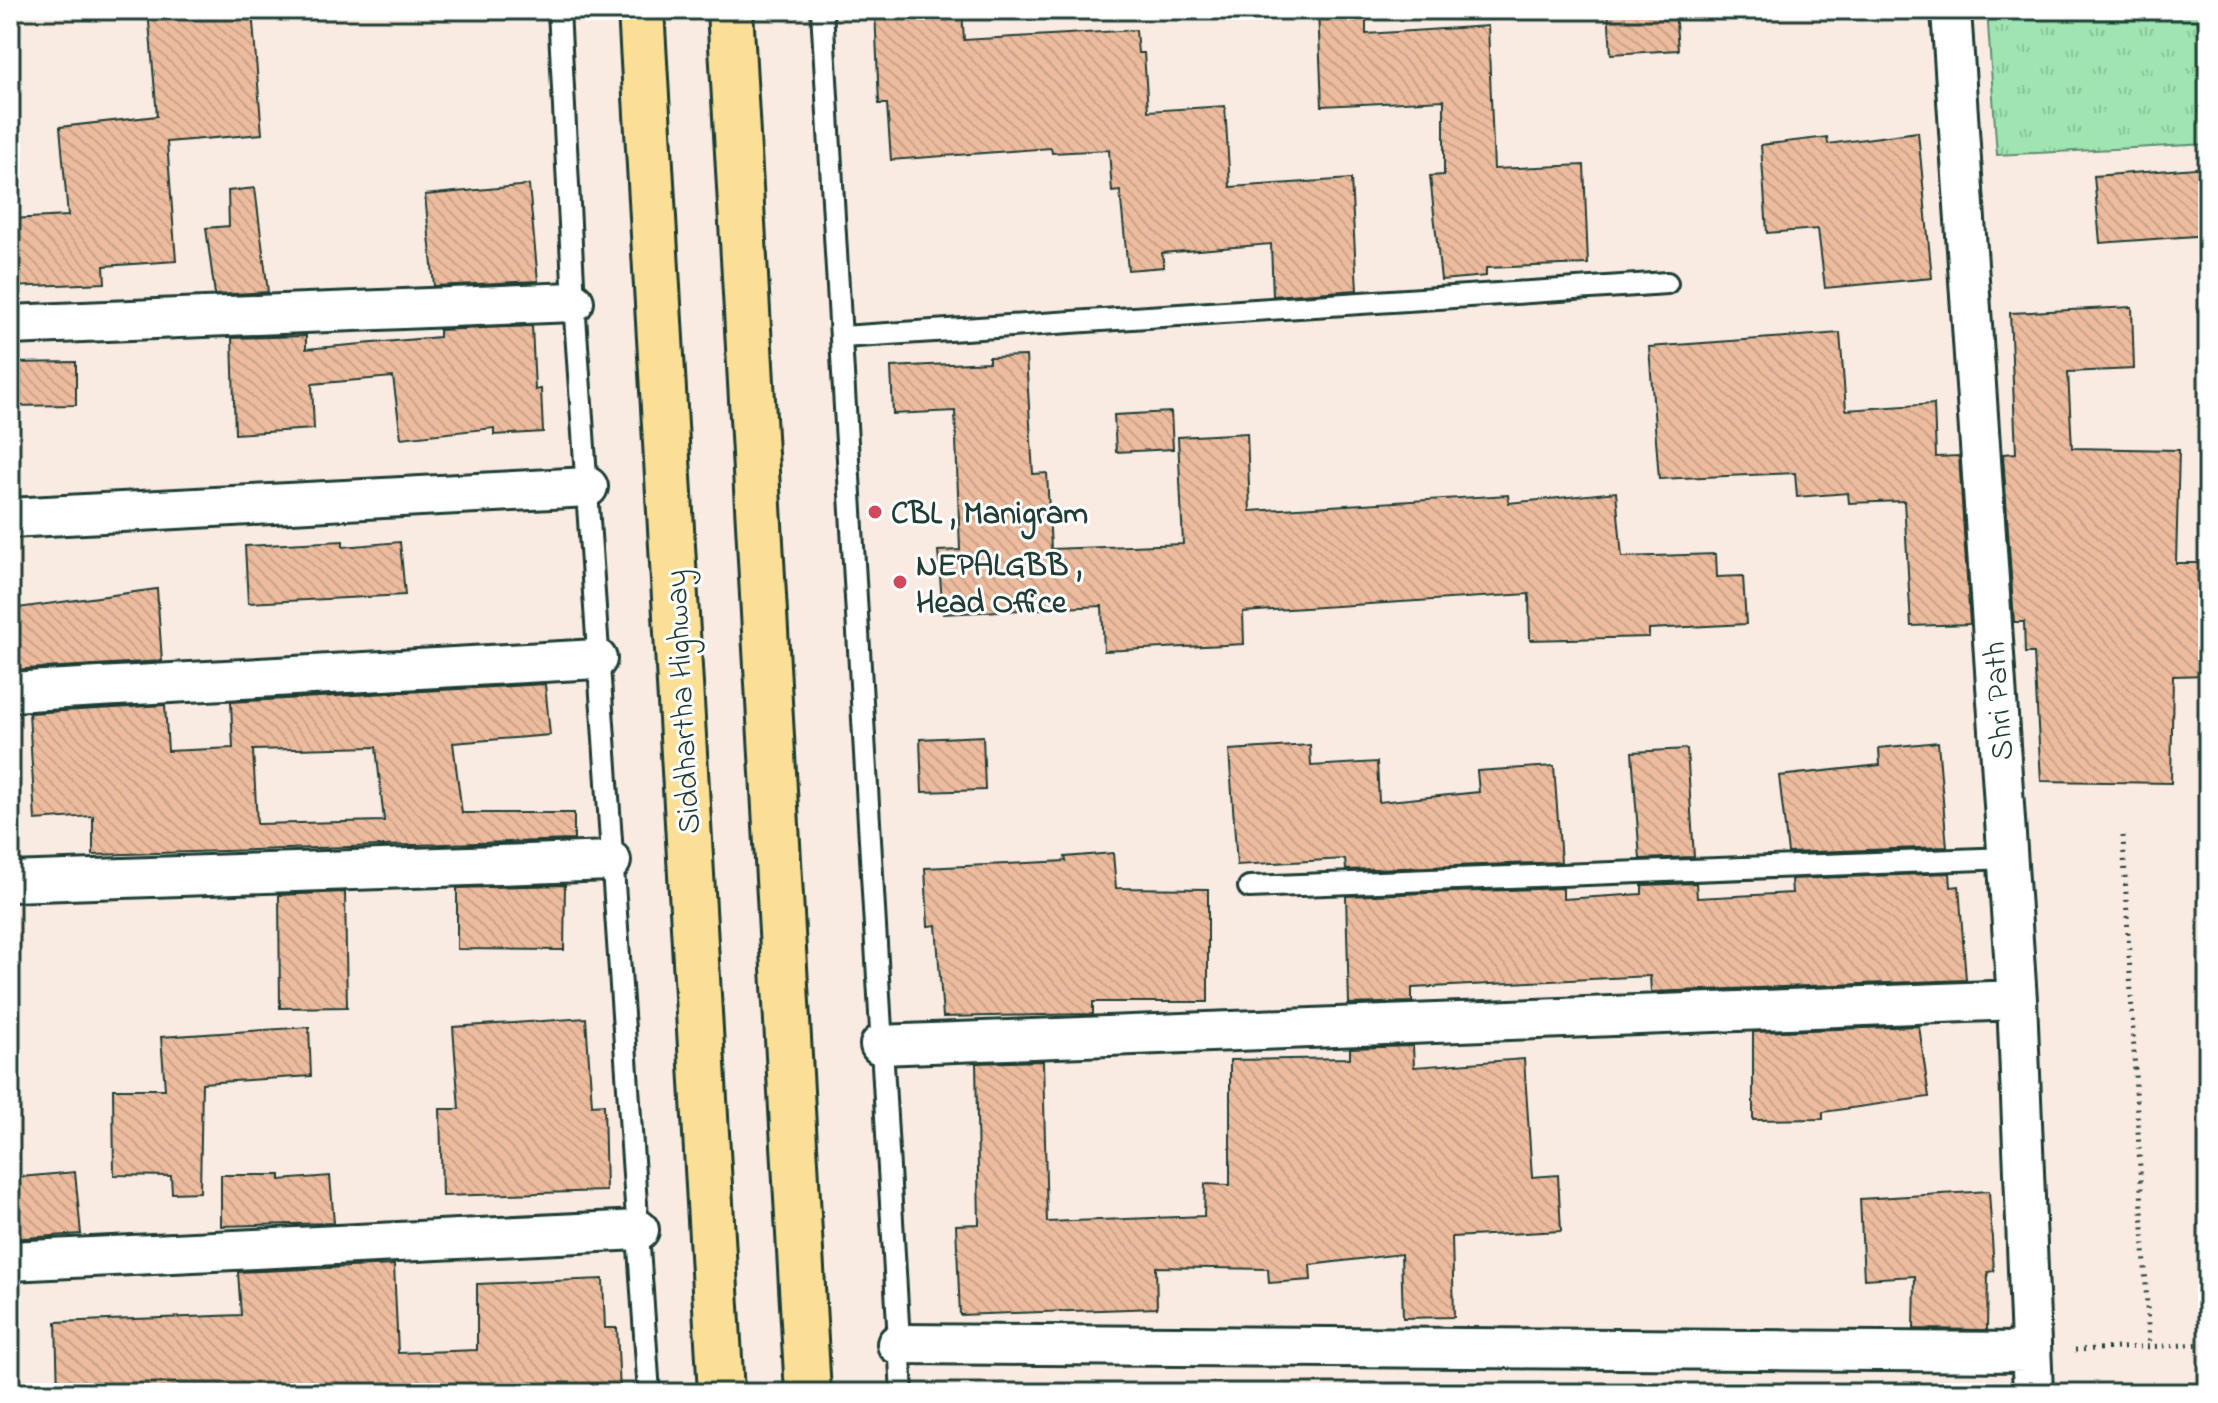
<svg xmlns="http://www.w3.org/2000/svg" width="2218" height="1403" font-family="'Indie Flower',sans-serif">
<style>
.grass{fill:url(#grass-tufts);stroke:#5f9072;stroke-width:2}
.building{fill:url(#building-back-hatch);stroke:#1f3d34;stroke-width:2;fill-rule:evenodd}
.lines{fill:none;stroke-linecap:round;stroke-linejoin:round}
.service-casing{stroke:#1f3d34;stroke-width:26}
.minor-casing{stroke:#1f3d34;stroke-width:44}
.trunk-casing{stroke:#1f3d34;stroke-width:50}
.path{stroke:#1f3d34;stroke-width:5;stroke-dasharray:2 6;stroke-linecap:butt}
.service{stroke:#fff;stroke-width:20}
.minor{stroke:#fff;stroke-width:38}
.trunk{stroke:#fbdf96;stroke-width:44}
.poi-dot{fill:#d1495b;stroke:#fff;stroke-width:3}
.labels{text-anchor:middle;stroke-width:6;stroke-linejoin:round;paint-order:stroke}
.poi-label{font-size:32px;font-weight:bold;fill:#1f3d34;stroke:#fff;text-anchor:start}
.street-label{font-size:32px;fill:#1f3d34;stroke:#fff}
</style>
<defs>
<pattern id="grass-tufts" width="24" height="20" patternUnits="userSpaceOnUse" patternTransform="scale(2)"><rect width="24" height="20" fill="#9fe4b1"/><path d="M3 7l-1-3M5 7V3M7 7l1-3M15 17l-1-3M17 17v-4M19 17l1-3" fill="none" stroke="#88c499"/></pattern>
<pattern id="building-back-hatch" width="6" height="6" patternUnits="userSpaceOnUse" patternTransform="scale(2)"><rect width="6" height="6" fill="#edbc9e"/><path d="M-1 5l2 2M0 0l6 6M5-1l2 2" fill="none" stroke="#cba289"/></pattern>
</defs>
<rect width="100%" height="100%" fill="#faebe2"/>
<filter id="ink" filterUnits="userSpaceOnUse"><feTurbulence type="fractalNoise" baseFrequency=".0125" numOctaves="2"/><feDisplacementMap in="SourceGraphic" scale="16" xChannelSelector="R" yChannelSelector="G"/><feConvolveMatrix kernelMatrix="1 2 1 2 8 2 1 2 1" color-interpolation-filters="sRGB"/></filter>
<g filter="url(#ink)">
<path class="grass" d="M 1987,10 L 2208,10 L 2208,144 L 1997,155 Z"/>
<path class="building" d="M 148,10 L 252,10 L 262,134 L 167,142 L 176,261 L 104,266 L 105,283 L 10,287 L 10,219 L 68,216 L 60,127 L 157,116 Z
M 875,10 L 962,10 L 964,40 L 1136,30 L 1138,53 L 1144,53 L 1148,111 L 1225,106 L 1230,187 L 1351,179 L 1357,290 L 1273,296 L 1271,244 L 1162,253 L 1164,267 L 1128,270 L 1120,191 L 1112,192 L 1109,150 L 1052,153 L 1051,148 L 891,160 L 887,104 L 879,104 Z
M 1318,10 L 1366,10 L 1366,34 L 1488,26 L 1494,169 L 1584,165 L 1588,264 L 1486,268 L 1486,276 L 1441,280 L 1430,176 L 1444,175 L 1444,100 L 1322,106 Z
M 1608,10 L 1675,10 L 1678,50 L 1611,54 Z
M 1918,132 L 1932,278 L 1825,288 L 1818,229 L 1767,233 L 1761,145 L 1827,137 L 1828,144 Z
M 2208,167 L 2208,235 L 2100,243 L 2094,176 Z
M 529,185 L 538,281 L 434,286 L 425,195 Z
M 255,188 L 268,292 L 215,295 L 206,228 L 229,226 L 228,191 Z
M 2132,307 L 2134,369 L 2068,372 L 2072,448 L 2179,450 L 2176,563 L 2208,563 L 2208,675 L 2173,676 L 2171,783 L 2041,781 L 2034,653 L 2025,653 L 2024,622 L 2014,622 L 2003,454 L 2016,453 L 2010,313 Z
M 532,326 L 535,390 L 541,389 L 543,432 L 494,435 L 494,428 L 401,438 L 393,377 L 312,384 L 314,429 L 235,434 L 232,338 L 306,336 L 306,349 L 439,337 L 439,330 Z
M 1840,333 L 1846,410 L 1934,404 L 1936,457 L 1959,456 L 1970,624 L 1911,626 L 1904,501 L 1849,503 L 1848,493 L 1797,497 L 1795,473 L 1659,479 L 1649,347 Z
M 1026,356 L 1033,474 L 1047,473 L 1051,549 L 1183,544 L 1178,437 L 1247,433 L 1250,511 L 1508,495 L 1509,503 L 1616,492 L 1622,557 L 1716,554 L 1717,577 L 1743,576 L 1746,624 L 1649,629 L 1649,637 L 1530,640 L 1529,594 L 1243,612 L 1244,644 L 1104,651 L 1102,606 L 943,614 L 938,551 L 960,550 L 955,411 L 893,414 L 891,367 L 989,362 L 989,357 Z
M 76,362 L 76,405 L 10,406 L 10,363 Z
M 1171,412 L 1173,449 L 1116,452 L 1114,415 Z
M 343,541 L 343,547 L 400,542 L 405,595 L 248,603 L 245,546 Z
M 157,589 L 162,661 L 10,670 L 10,609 Z
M 545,684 L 550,735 L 453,743 L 462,813 L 574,813 L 574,840 L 93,855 L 93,816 L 35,820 L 29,713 L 165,705 L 168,751 L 233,748 L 231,702 ZM 376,747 L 384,821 L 257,824 L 253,750 Z
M 983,736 L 985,790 L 922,792 L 920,739 Z
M 1938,742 L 1947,847 L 1788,853 L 1779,776 L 1880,765 L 1879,748 Z
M 1310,745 L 1311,766 L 1377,762 L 1379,802 L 1479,792 L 1477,771 L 1554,766 L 1561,862 L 1346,870 L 1345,859 L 1237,865 L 1229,750 Z
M 1687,749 L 1694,857 L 1640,859 L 1632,752 Z
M 1113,853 L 1116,888 L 1208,889 L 1208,1002 L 1093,1002 L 1093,1014 L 943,1017 L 936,925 L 928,926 L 925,868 L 1066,861 L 1065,857 Z
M 1950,873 L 1951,887 L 1959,886 L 1966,980 L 1651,992 L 1650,976 L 1412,988 L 1412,1002 L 1349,1004 L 1346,896 L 1563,888 L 1563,899 L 1642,894 L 1642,885 L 1696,883 L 1697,898 L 1792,893 L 1791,879 Z
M 565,885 L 564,950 L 457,949 L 457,888 Z
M 345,892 L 347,1007 L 280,1008 L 279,895 Z
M 586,1018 L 592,1105 L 604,1104 L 606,1191 L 442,1196 L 440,1109 L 459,1109 L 453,1027 Z
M 1919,1026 L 1929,1097 L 1823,1112 L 1823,1119 L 1753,1120 L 1753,1032 Z
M 309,1027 L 311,1076 L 202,1083 L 200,1192 L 172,1193 L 171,1176 L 114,1175 L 113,1089 L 165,1089 L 161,1037 Z
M 1413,1046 L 1414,1067 L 1524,1059 L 1532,1177 L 1558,1175 L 1561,1231 L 1452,1237 L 1454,1317 L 1403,1318 L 1401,1254 L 1310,1265 L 1311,1280 L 1269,1283 L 1268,1269 L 1156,1267 L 1157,1308 L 960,1315 L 956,1225 L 979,1224 L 976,1063 L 1043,1061 L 1047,1222 L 1204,1216 L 1205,1184 L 1230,1185 L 1230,1060 L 1350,1058 L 1350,1048 Z
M 75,1172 L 81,1234 L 10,1239 L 10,1178 Z
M 221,1175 L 280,1175 L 280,1180 L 330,1176 L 334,1223 L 221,1226 Z
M 1989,1191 L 1994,1271 L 1988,1272 L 1987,1330 L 1914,1329 L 1915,1276 L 1864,1279 L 1860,1199 Z
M 394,1265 L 398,1353 L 477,1350 L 477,1284 L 603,1279 L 605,1328 L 617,1328 L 620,1392 L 58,1393 L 56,1322 L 241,1315 L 238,1272 Z"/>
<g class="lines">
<g class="service-casing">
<path id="service" d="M 559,10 L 574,302 L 649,1393
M 822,10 L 902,1393
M 842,337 L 1667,283
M 1249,887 L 2008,858"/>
</g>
<g class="minor-casing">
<path id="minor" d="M 1951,10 L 2017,1000 L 2033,1393
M 10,325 L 574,302
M 10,518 L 588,487
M 10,692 L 597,659
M 10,882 L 611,861
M 880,1045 L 2017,1000
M 10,1261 L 639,1230
M 897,1344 L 2030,1352"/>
</g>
<g class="trunk-casing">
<path id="trunk" d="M 641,10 L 721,1393
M 730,10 L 808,1393"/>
</g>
<path class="path" d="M 2123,836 L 2149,1346
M 2075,1350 L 2208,1344"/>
<use href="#service" class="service"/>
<use href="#minor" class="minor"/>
<use href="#trunk" class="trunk"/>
</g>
</g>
<g class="poi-dot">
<circle cx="875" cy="512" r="8"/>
<circle cx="900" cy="582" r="8"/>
</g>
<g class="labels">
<g class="poi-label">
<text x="891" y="523">CBL , Manigram</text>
<text x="916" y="575">NEPALGBB ,<tspan x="916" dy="37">Head Office</tspan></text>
</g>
<g class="street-label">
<text transform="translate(1997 701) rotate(-94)" y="11">Shri Path</text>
<text transform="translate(681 702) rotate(-93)" y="11">Siddhartha Highway</text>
</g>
</g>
<rect width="2218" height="1403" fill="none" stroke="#fff" stroke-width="40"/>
<rect x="20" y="20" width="2178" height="1363" fill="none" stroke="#1f3d34" stroke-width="3" filter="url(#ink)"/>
</svg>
